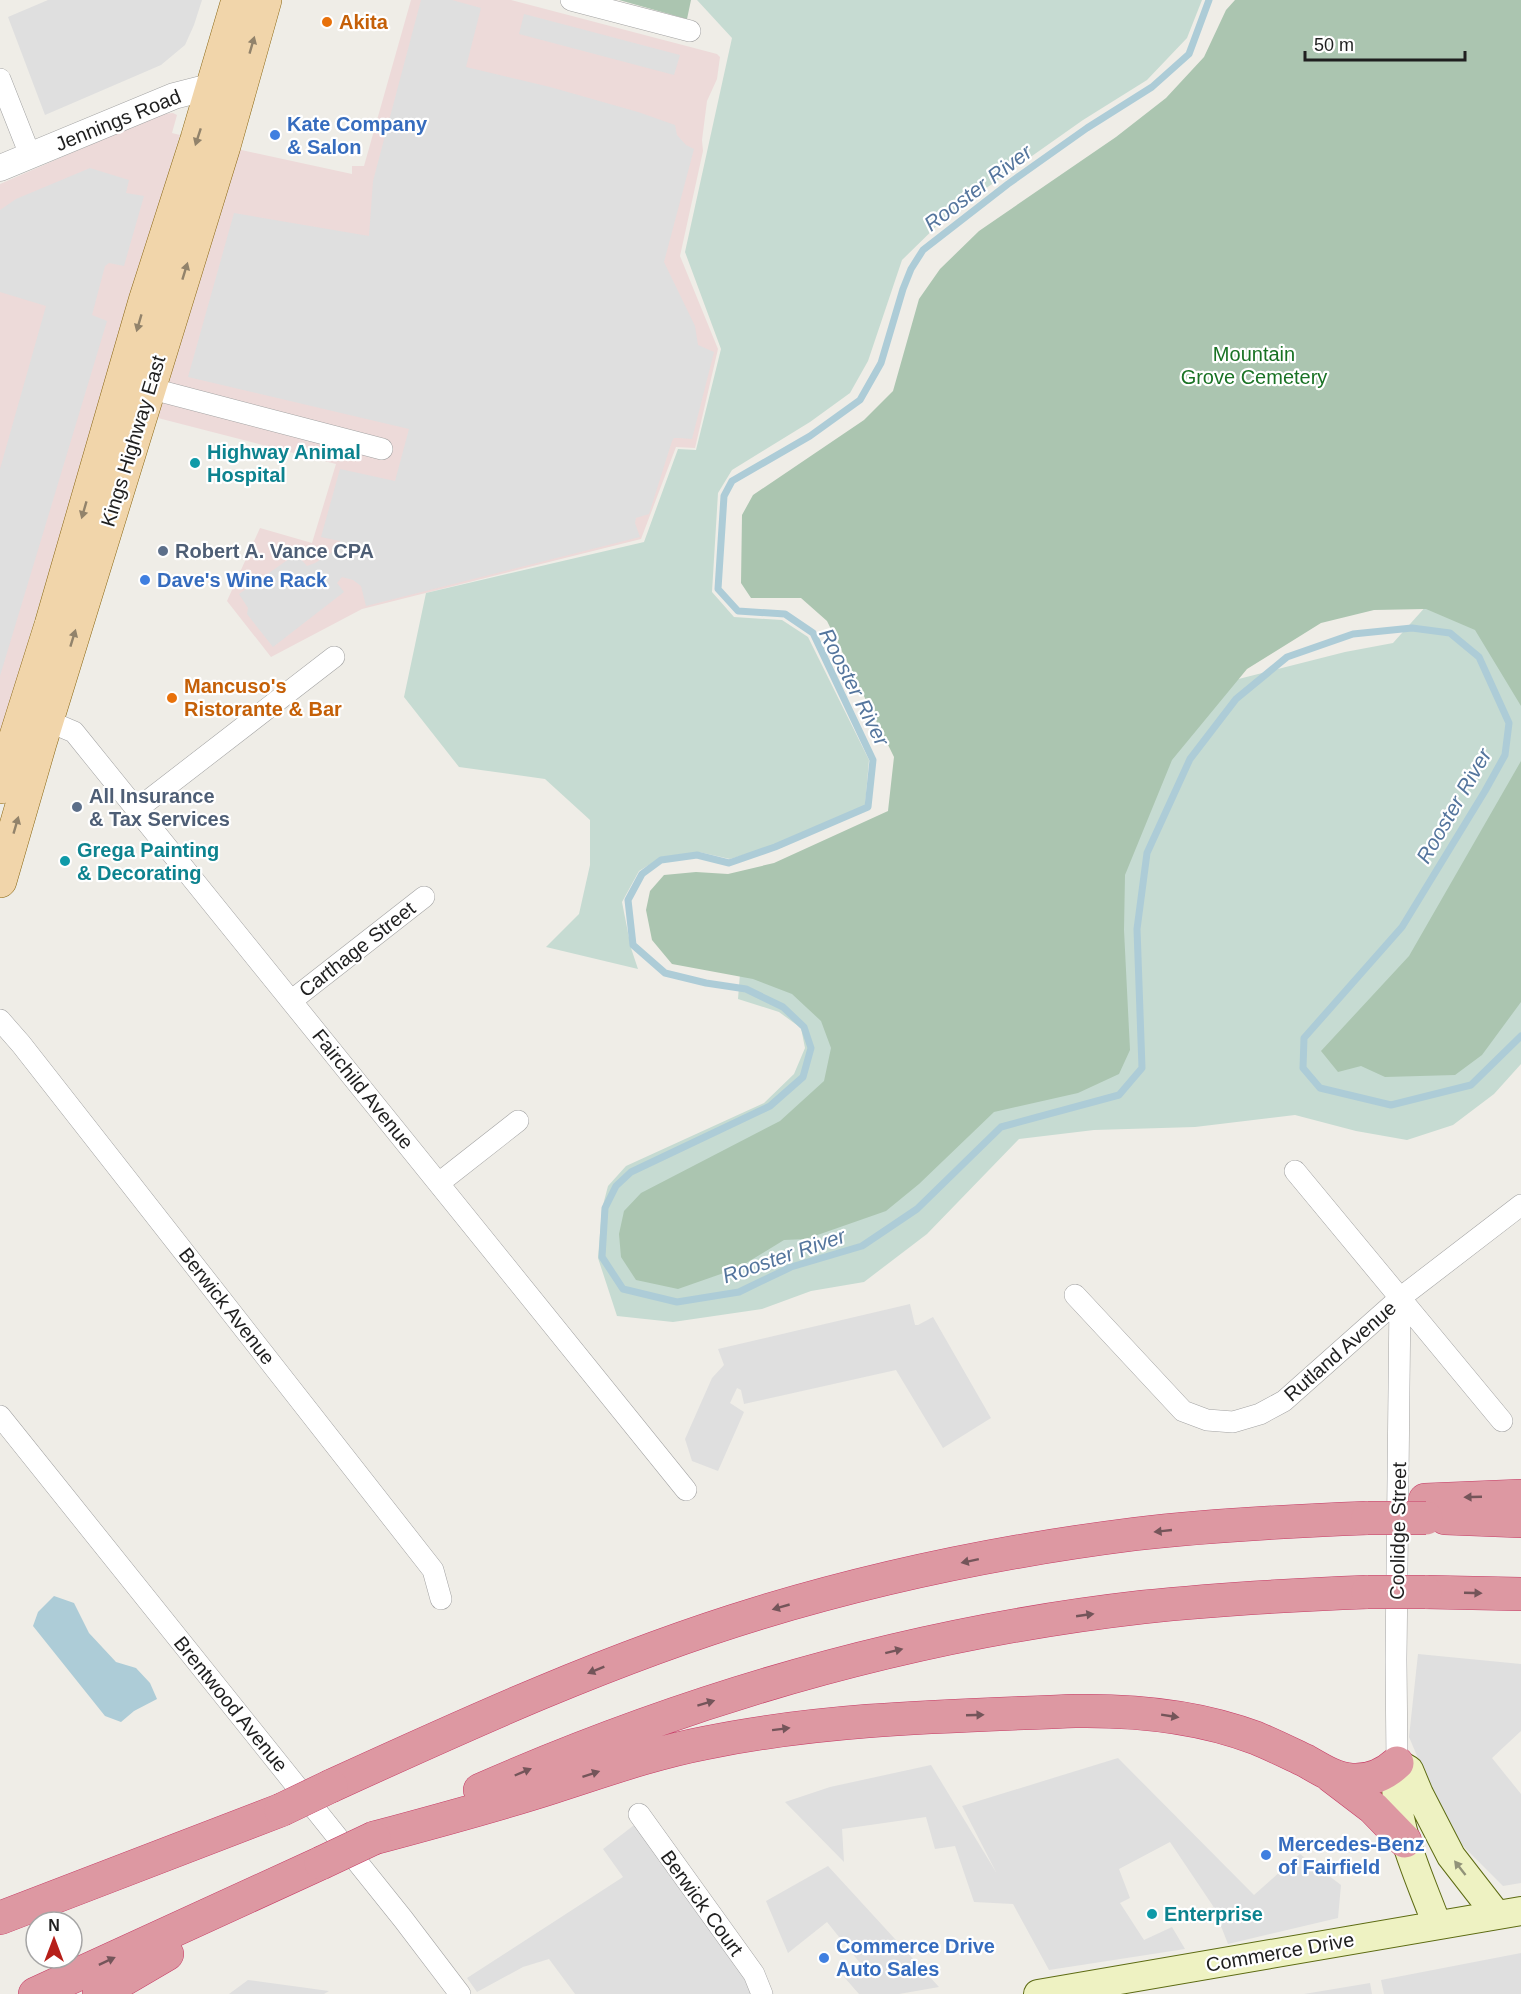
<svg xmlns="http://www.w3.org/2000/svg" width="1521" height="1994" font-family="Arial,sans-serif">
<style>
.commercial{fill:#eddad9}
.wetland{fill:#c6dbd2}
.cemetery{fill:#abc5b0}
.parking{fill:#dfdfdf}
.water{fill:#adccd7}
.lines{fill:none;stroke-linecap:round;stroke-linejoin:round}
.stream{stroke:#adccd7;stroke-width:7}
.minor-casing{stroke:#a3a3a3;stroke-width:22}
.tertiary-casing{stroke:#a3a3a3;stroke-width:27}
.secondary-casing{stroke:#5d6b12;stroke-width:30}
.primary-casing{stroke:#896612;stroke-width:34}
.motorway-casing{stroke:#c63b65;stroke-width:34}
.minor{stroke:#fff;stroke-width:21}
.tertiary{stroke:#fff;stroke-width:26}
.secondary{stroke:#eef2c2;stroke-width:28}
.primary{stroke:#f1d5aa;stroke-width:33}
.motorway{stroke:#dd98a2;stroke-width:33}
.motorway-bridge-casing{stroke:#c63b65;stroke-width:34;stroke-linecap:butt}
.motorway-bridge{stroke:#dd98a2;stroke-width:33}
.oneway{fill:#92836b}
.oneway2{fill:#74555a}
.oneway3{fill:#919379}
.food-dot{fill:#e8710a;stroke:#fff;stroke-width:2}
.shop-dot{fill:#3f7fe0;stroke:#fff;stroke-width:2}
.culture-dot{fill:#0f9aa8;stroke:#fff;stroke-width:2}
.service-dot{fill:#5c6f8a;stroke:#fff;stroke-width:2}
.labels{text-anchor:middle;stroke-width:4.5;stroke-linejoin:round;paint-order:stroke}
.food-label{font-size:20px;font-weight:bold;fill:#c56008;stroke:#fff;text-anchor:start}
.street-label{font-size:20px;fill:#1f1f1f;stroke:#fff}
.shop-label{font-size:20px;font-weight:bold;fill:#366cbe;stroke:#fff;text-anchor:start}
.park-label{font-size:20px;fill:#197224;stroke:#fff}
.culture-label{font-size:20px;font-weight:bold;fill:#0d838f;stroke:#fff;text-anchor:start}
.service-label{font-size:20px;font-weight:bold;fill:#4e5e75;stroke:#fff;text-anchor:start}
.water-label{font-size:21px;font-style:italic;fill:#54759d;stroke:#fff}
</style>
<rect width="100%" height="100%" fill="#efede7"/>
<path class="commercial" d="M 411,0 L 511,0 L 717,54 L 720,57 L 717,79 L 707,101 L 702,140 L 703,151 L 680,256 L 718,349 L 695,448 L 676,447 L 641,539 L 362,609 L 271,657 L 227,601 L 260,528 L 312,543 L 336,464 L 158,418 L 237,149 L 352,174 L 352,166 L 364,166 Z
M 173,113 L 177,115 L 172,133 L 180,135 L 0,735 L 0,184 L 122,131 L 164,114 Z"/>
<path class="wetland" d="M 697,0 L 1202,0 L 1187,38 L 1147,80 L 1083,120 L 948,215 L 902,260 L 868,361 L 850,393 L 810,422 L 732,470 L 718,493 L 712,592 L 734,617 L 782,620 L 808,637 L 869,760 L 865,806 L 775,845 L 730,859 L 699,852 L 662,857 L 639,871 L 622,902 L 631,948 L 638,969 L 546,947 L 579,914 L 590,865 L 590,820 L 545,779 L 459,767 L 404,697 L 426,593 L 644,542 L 678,449 L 696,450 L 721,349 L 685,252 L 732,38 Z
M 1521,585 L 1521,1064 L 1494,1094 L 1453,1125 L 1407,1140 L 1356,1131 L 1295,1115 L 1195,1127 L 1094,1130 L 1019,1139 L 927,1234 L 864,1282 L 811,1291 L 762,1309 L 673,1322 L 617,1316 L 598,1258 L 602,1209 L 608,1186 L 626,1166 L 764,1103 L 794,1074 L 805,1048 L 801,1028 L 779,1012 L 738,999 L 742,948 L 1211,686 L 1345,652 L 1393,643 L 1428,604 Z"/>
<path class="cemetery" d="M 619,0 L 691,0 L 687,19 Z
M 1235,0 L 1521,0 L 1521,706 L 1475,630 L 1426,609 L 1374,610 L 1321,623 L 1247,669 L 1172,760 L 1125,875 L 1124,930 L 1130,1050 L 1119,1074 L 1078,1093 L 994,1112 L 919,1184 L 886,1211 L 806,1239 L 784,1240 L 738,1268 L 678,1289 L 636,1280 L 621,1257 L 619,1234 L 624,1211 L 641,1193 L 780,1121 L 824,1081 L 831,1048 L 821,1021 L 792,994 L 753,979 L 672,964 L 652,940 L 646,910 L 650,891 L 664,875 L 696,872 L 728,874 L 774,863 L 888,811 L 894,757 L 827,621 L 801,598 L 751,598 L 741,583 L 742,515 L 753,495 L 864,420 L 893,391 L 919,299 L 940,269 L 979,231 L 1116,137 L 1166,98 L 1204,57 L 1226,10 Z
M 1521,761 L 1521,1002 L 1482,1055 L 1455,1075 L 1385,1077 L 1361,1066 L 1338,1072 L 1321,1051 L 1409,956 Z"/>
<path class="parking" d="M 48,0 L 202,0 L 194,25 L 185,45 L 161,65 L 45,115 L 8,17 Z
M 421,0 L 452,0 L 481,8 L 466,67 L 550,87 L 638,112 L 675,125 L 677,135 L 686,145 L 694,149 L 664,262 L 695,326 L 698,345 L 714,352 L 692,439 L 679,438 L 674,438 L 672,441 L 649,514 L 636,518 L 635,523 L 640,537 L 366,606 L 361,586 L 353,580 L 342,577 L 337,583 L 344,592 L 273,647 L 247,614 L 248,608 L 239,594 L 296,554 L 307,566 L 315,563 L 339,548 L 340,541 L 321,537 L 340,469 L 395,481 L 409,429 L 188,377 L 234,213 L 369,236 L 373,181 Z
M 524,14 L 680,55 L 674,75 L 519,34 Z
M 90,168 L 129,180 L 126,193 L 144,196 L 124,266 L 109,263 L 105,266 L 92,315 L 107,321 L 0,676 L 0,469 L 46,306 L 0,292 L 0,210 L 16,199 Z
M 910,1304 L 915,1325 L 918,1325 L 933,1317 L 991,1418 L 943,1448 L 896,1370 L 744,1404 L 741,1390 L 737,1388 L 730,1403 L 744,1412 L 718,1471 L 692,1461 L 685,1439 L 712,1378 L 724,1365 L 718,1349 Z
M 1418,1654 L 1521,1664 L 1521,1731 L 1492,1758 L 1521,1794 L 1521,1883 L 1503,1886 L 1450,1833 L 1409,1737 Z
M 1118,1758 L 1254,1895 L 1300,1854 L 1341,1885 L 1338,1918 L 1228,1944 L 1213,1906 L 1170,1842 L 1119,1869 L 1130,1898 L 1120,1903 L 1144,1940 L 1172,1927 L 1185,1949 L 1049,1970 L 1013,1904 L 974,1902 L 955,1846 L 935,1849 L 926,1817 L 842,1829 L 844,1862 L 785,1802 L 830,1787 L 931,1765 L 996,1872 L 962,1806 Z
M 642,1819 L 774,1994 L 575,1994 L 549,1959 L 523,1967 L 477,1992 L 467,1978 L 623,1877 L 603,1849 Z
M 828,1866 L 939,1987 L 899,1994 L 859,1994 L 844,1977 L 860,1963 L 827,1922 L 788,1953 L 766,1901 Z
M 1521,1953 L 1521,1994 L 1384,1994 L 1381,1980 Z
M 248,1980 L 329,1991 L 324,1994 L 229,1994 Z
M 1370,1983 L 1372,1994 L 1304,1994 Z"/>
<path class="water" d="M 54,1596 L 74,1603 L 89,1633 L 116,1662 L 136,1668 L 150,1683 L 157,1699 L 134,1711 L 121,1722 L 105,1716 L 33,1626 L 38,1612 Z"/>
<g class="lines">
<path class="stream" d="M 1209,0 L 1189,54 L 1152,87 L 1087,128 L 1008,184 L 923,250 L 911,269 L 903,289 L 881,363 L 860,400 L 810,436 L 732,481 L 724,496 L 718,589 L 738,611 L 785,614 L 813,633 L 873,760 L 868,807 L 775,847 L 729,863 L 697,855 L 661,860 L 642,874 L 628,900 L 633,945 L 665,973 L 706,983 L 746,989 L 783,1007 L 804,1027 L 811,1048 L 803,1077 L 770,1106 L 631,1172 L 616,1186 L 605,1208 L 602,1257 L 623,1289 L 677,1302 L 739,1292 L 791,1267 L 862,1246 L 917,1209 L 1001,1127 L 1119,1095 L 1142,1068 L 1137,929 L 1147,853 L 1190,759 L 1236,699 L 1287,657 L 1353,634 L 1412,628 L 1450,633 L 1479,657 L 1509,723 L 1505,755 L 1485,791 L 1402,927 L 1304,1038 L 1303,1068 L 1320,1088 L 1391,1105 L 1471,1085 L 1521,1036"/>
<g class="minor-casing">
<path id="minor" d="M 571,0 L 690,31
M 0,79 L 30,155
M 137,385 L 382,449
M 37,718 L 48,721 L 74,732 L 686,1490
M 136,810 L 334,657
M 291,1001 L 424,897
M 0,1020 L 21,1044 L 433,1570 L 441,1599
M 1295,1171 L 1502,1421
M 439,1183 L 518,1121
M 1075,1295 L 1183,1411 L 1207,1420 L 1233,1422 L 1260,1414 L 1284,1401 L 1400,1298 L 1521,1205
M 0,1416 L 403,1919 L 460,1994
M 1397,1763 L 1396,1660 L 1400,1298
M 639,1814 L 754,1974 L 762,1994"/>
</g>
<g class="tertiary-casing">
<path id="tertiary" d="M 0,168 L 174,96 L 213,86 L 227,88"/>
</g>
<g class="secondary-casing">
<path id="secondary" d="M 1437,1925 C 1418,1873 1390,1819 1397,1763 L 1409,1770 L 1419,1794 L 1451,1856 L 1496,1914
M 1038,1994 L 1521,1911"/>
</g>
<g class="primary-casing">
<path id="primary" d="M 0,787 L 51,625 L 145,301 L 197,139 L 238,0
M 0,881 L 40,743 L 224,146 L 265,0"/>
</g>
<g class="motorway-casing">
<path id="motorway" d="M 1425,1500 L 1521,1496
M 1445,1518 L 1521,1521
M 1425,1592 L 1521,1594
M 1331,1776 L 1373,1808 L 1405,1841
M 331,1786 C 471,1722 611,1658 759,1613 C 881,1576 1008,1550 1135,1534 C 1212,1525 1290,1521 1368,1518
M 480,1790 C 690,1698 914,1633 1143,1607 C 1218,1599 1293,1595 1368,1592
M 374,1838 C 434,1822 494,1806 553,1787 C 603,1771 653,1753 705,1743 C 827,1718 951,1716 1075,1711 C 1137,1710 1198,1716 1256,1738 C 1273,1745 1289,1753 1306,1761 C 1320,1769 1335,1779 1352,1780 C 1370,1781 1384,1775 1397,1763
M 0,1918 L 281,1810
M 35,1994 L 321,1863
M 99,1994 L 167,1954"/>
</g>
<use href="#minor" class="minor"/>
<use href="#tertiary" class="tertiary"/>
<use href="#secondary" class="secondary"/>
<use href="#primary" class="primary"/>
<use href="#motorway" class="motorway"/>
<g class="motorway-bridge-casing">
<path id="motorway-bridge" d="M 1368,1518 L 1426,1518
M 1368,1592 L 1425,1592
M 281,1810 L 331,1786
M 321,1863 L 374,1838"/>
</g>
<use href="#motorway-bridge" class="motorway-bridge"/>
</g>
<defs><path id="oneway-solid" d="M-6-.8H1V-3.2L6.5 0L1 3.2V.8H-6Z" transform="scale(1.5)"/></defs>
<g class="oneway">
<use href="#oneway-solid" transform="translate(252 45) rotate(-74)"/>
<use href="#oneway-solid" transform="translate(198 137) rotate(108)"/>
<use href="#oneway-solid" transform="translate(185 271) rotate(-73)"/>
<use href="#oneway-solid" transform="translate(139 323) rotate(106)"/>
<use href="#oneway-solid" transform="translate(84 510) rotate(106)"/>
<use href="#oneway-solid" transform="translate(73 638) rotate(-73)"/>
<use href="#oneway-solid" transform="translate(16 825) rotate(-74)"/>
</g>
<g class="oneway2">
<use href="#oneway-solid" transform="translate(1473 1497) rotate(178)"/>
<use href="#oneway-solid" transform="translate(1163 1531) rotate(174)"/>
<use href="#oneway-solid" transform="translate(970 1561) rotate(168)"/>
<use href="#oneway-solid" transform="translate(1473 1593) rotate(2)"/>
<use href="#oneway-solid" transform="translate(781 1607) rotate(164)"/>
<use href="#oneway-solid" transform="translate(1085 1615) rotate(-8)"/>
<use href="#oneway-solid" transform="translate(894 1651) rotate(-14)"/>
<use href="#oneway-solid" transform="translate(596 1670) rotate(158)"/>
<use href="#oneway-solid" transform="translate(706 1703) rotate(-17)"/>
<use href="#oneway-solid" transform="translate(975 1715) rotate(-2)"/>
<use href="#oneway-solid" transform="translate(1170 1716) rotate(9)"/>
<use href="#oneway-solid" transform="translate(781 1729) rotate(-7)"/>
<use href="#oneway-solid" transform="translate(523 1772) rotate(-23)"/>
<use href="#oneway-solid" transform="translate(591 1774) rotate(-18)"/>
<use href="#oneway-solid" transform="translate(107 1961) rotate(-25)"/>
</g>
<use class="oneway3" href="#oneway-solid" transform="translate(1460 1868) rotate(-128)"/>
<g class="food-dot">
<circle cx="327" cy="22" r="6"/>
<circle cx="172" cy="698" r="6"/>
</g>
<g class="shop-dot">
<circle cx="275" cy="135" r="6"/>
<circle cx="145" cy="580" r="6"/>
<circle cx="1266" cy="1855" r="6"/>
<circle cx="824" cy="1958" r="6"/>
</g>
<g class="culture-dot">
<circle cx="195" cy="463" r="6"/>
<circle cx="65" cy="861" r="6"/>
<circle cx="1152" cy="1914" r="6"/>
</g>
<g class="service-dot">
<circle cx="163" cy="551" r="6"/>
<circle cx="77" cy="807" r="6"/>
</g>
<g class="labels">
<g class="food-label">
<text x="339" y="29">Akita</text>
<text x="184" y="693">Mancuso's<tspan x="184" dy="23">Ristorante &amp; Bar</tspan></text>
</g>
<g class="street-label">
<text transform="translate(118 120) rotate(-22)" y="7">Jennings Road</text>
<text transform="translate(133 441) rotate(-73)" y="7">Kings Highway East</text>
<text transform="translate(357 949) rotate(-38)" y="7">Carthage Street</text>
<text transform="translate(363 1089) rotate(51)" y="7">Fairchild Avenue</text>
<text transform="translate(227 1306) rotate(52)" y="7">Berwick Avenue</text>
<text transform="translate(1340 1351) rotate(-41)" y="7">Rutland Avenue</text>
<text transform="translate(1398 1531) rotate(-89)" y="7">Coolidge Street</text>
<text transform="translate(231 1704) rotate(51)" y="7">Brentwood Avenue</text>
<text transform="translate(702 1903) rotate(54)" y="7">Berwick Court</text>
<text transform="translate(1280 1952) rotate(-10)" y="7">Commerce Drive</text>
</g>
<g class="shop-label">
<text x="287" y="131">Kate Company<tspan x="287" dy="23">&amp; Salon</tspan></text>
<text x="157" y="587">Dave's Wine Rack</text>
<text x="1278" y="1851">Mercedes-Benz<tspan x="1278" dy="23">of Fairfield</tspan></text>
<text x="836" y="1953">Commerce Drive<tspan x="836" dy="23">Auto Sales</tspan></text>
</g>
<g class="park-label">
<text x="1254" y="361">Mountain<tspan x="1254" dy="23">Grove Cemetery</tspan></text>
</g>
<g class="culture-label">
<text x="207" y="459">Highway Animal<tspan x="207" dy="23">Hospital</tspan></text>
<text x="77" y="857">Grega Painting<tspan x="77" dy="23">&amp; Decorating</tspan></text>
<text x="1164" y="1921">Enterprise</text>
</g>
<g class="service-label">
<text x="175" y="558">Robert A. Vance CPA</text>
<text x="89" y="803">All Insurance<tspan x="89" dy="23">&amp; Tax Services</tspan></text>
</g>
<g class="water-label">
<text transform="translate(978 188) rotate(-37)" y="7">Rooster River</text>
<text transform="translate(854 687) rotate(63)" y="7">Rooster River</text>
<text transform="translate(1454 806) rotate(-60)" y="7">Rooster River</text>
<text transform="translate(784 1256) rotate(-19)" y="7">Rooster River</text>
</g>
</g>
<g transform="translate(54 1940)"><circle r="28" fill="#ffffff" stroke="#a5a5a5" stroke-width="1.5"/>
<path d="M0-4.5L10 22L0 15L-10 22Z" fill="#b61f19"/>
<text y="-9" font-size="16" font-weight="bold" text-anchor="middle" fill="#1f1f1f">N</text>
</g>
<path d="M1305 51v9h160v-9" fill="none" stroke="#1f1f1f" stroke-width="3"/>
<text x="1314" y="51" font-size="18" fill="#1f1f1f" stroke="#ffffff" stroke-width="4.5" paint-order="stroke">50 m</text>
</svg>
